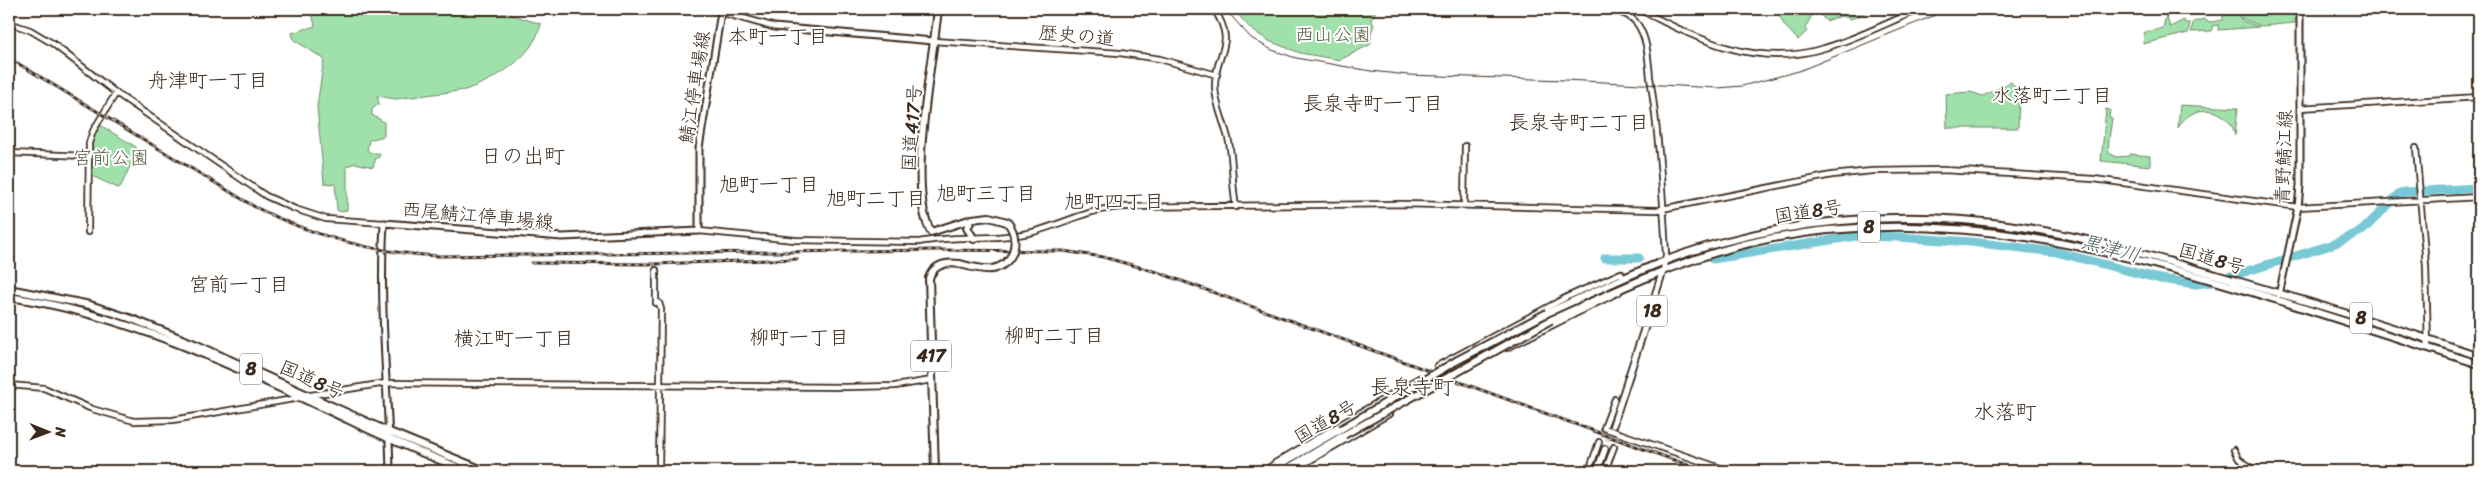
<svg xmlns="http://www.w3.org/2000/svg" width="2488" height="480" font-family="Sriracha,'Klee One',sans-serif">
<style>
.green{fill:#a0e1ab;stroke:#6e8664}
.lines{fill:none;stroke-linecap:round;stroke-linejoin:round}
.river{stroke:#79c8d5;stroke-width:9}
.tertiary-tunnel{stroke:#d8d4d2;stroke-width:4.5;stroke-dasharray:4.5 2;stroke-linecap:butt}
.primary-tunnel{stroke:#d8d4d2;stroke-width:5.5;stroke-dasharray:5.5 3;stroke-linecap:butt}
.tertiary-casing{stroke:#3b2a1e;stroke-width:8}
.secondary-casing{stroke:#3b2a1e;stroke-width:9}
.primary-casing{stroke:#3b2a1e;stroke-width:9}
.trunk-casing{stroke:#3b2a1e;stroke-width:10}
.tertiary{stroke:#fff;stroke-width:4.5}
.secondary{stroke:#fff;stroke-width:5}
.primary{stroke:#fff;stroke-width:5.5}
.trunk{stroke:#fff;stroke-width:6}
.tram{stroke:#3b2a1e;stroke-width:1}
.rail-casing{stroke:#3b2a1e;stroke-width:3}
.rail{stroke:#fff;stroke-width:1;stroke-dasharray:4;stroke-linecap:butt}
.trunk-bridge-casing{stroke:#3b2a1e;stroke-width:10;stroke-linecap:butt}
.trunk-bridge{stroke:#fff;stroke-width:6}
.labels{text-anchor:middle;stroke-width:4;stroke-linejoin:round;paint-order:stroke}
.shield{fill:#fff;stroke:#766a62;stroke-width:1}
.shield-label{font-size:18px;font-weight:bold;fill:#3b2a1e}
.park-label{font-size:19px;fill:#596148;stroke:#fff}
.street-label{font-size:19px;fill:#3b2a1e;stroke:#fff}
.neighbourhood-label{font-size:20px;fill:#3b2a1e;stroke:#fff}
.water-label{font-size:20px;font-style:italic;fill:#51615e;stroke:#fff}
.quarter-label{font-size:21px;fill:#3b2a1e;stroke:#fff}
</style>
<rect width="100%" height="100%" fill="#fff"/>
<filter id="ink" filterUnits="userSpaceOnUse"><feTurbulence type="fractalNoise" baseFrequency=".02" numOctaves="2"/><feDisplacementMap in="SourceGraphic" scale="10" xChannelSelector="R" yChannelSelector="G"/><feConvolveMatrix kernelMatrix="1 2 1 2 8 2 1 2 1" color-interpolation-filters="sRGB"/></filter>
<g filter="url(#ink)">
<path class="green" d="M 311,9 L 493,9 L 541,24 C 533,58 495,80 465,90 L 396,99 L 377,96 L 379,104 L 372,109 L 372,115 L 384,122 L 384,136 L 369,140 L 367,150 L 371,153 L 380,153 L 379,157 L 376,158 L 373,167 L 355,163 L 347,166 L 347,210 L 341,212 L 337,210 L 335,184 L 324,183 L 317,106 L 324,59 L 294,40 L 292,33 L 315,26 Z
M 1233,9 L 1378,9 L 1371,19 L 1374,25 L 1371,33 L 1371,44 L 1340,60 L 1300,53 L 1269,41 L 1252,30 Z
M 1776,9 L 1873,9 L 1851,19 L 1842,16 L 1826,21 L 1817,11 L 1812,15 L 1805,28 L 1807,31 L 1798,40 L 1784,25 Z
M 2228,9 L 2230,12 L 2231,9 L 2258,9 L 2256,12 L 2240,14 L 2239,17 L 2243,21 L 2259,27 L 2218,30 L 2218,25 L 2212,26 L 2212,31 L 2191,32 L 2193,22 L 2204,19 L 2210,22 L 2223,20 L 2223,15 Z
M 2269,9 L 2295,9 L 2295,23 L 2261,26 L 2241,18 L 2242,14 L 2257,13 L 2260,10 L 2260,12 L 2268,13 Z
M 2166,15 L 2170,27 L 2184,20 L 2185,23 L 2190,23 L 2188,33 L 2143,44 L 2144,33 L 2163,28 Z
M 2011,82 L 2019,93 L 2018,128 L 1947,128 L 1946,94 L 1970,92 L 1983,96 Z
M 2180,105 L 2238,108 L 2235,135 C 2229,106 2192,101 2178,128 Z
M 2106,109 L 2110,110 L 2109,117 L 2112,118 C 2111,127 2107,148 2109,153 L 2116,157 L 2129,156 L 2130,154 L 2150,156 L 2150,166 L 2101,161 Z
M 100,125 L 136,147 L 137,151 L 121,186 L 118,188 L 90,175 L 92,142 Z"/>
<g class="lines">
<path class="river" d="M 1605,258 L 1639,258
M 1713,259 L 1856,236 L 1898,237 L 1971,242 L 2056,252 L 2160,279 L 2196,284 L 2212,282 L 2331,245 L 2351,236 L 2363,230 L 2398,195 L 2405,192 L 2479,188"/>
<path class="tertiary-tunnel" d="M 1415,391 L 1458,365"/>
<path class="primary-tunnel" d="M 1605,449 L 1612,427"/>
<g class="tertiary-casing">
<path id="tertiary" d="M 1214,9 C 1238,46 1215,51 1215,86 C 1215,105 1225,123 1229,142 C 1233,163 1232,185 1236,207
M 1597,9 C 1612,11 1629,11 1638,25 C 1648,40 1648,60 1650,77 C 1659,136 1663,195 1666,255 L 1663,271
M 1639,9 C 1695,39 1756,68 1821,49 C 1855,40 1888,22 1921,9
M 9,23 L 30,30 L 52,43 L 116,93 L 266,196 L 295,209 L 326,219 L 384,223
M 933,41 L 1120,53 L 1160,59 L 1217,75
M 2300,108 L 2479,97
M 2416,148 L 2426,266 L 2428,348
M 9,153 L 87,156
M 1464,205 L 1465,146
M 699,231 L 795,240 L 919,242 C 957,235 996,241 1033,232 C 1063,224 1091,208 1122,207 L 1401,204 L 1657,210 L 1832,175 L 1872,171 L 1944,170 L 2094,179 L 2298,207 L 2479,197
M 88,232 L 89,143 L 93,131 L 116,93
M 656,270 L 656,303
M 659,303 L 661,309 L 659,471
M 1507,348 L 1619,292
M 1458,365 L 1482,352
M 1437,366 L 1567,297 L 1621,273 L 1623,278
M 9,385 L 44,388 L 92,409 L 134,421 L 173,420 L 299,398
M 311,395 L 386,383 L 846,387 L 895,386 L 932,380
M 1615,399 L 1604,428 L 1729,471
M 1390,405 L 1415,391
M 2234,450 L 2239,459 L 2256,471
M 1265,471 L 1275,463 L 1419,378
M 1292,471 L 1389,414
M 1589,471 L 1599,442
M 1605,471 L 1614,447"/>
</g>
<g class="secondary-casing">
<path id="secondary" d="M 2279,295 L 2298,207 L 2300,186 L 2300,13
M 390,471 C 388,388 379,306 384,223 L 562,237 L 699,231 L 699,148 L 721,12 L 774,27 L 933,41"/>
</g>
<g class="primary-casing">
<path id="primary" d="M 1613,425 L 1663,271
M 1597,471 L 1605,449"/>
</g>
<g class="trunk-casing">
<path id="trunk" d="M 938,9 C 933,61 906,188 931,232 L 972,219
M 972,219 L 967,228 L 974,239
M 9,289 L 90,305 L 132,319 L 197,345 L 387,431 L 485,471
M 9,297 C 129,314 240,369 349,420 C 388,439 427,455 467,471
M 1547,313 C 1605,287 1661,258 1723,242 C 1801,221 1883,214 1963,220 C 2055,227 2145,254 2233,280 C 2316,304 2398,329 2479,356
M 1551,320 C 1622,288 1692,254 1768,239 C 1945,204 2113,249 2281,301 C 2347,322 2413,343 2479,364
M 935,471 L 929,278 C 934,264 946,262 960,264
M 1269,471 L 1341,429
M 1283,471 L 1344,435"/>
</g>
<use href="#tertiary" class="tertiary"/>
<use href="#secondary" class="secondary"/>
<use href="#primary" class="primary"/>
<use href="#trunk" class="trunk"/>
<path class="tram" d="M 1225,9 L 1251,38 L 1272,50 L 1296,58 L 1371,71 L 1408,75 L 1565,80 L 1718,88 L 1742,86 L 1799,71 L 1950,9"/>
<g class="rail-casing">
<path id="rail" d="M 9,58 L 255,207 C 314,237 373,253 439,256 L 937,250 L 1063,251 L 1103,257 L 1157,272 L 1704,471
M 532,263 L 654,264 L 797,259"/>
</g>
<use href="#rail" class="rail"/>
<g class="trunk-bridge-casing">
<path id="trunk-bridge" d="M 960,264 C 971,267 981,270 992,269 C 1015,265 1021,238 1007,222 L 989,217 L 972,219
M 1341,429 L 1456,361 L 1547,313
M 1344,435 L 1551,320"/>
</g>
<use href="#trunk-bridge" class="trunk-bridge"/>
</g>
</g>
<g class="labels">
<g class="shield">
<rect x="1858" y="211.5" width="22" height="31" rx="4"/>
<rect x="1637" y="295.5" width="30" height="31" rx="4"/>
<rect x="2350" y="302.5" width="22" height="31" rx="4"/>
<rect x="911" y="340.5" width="40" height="31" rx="4"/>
<rect x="240" y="353.5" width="22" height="31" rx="4"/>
</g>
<g class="shield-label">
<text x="1869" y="233">8</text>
<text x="1652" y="317">18</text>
<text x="2361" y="324">8</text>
<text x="931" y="362">417</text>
<text x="251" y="375">8</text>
</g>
<g class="park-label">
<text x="1333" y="41">西山公園</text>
<text x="111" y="164">宮前公園</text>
</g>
<g class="street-label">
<text transform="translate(1077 35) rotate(5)" y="7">歴史の道</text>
<text transform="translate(694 87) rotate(-81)" y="7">鯖江停車場線</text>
<text transform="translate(911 128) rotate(-86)" y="7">国道417号</text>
<text transform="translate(2283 157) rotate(-88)" y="7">青野鯖江線</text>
<text transform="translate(1808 211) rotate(-9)" y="7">国道8号</text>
<text transform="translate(478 215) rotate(5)" y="7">西尾鯖江停車場線</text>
<text transform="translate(2212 258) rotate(16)" y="7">国道8号</text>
<text transform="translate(312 379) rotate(24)" y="7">国道8号</text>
<text transform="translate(1325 421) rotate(-30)" y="7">国道8号</text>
</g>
<g class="neighbourhood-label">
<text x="778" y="43">本町一丁目</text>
<text x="208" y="87">舟津町一丁目</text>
<text x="2052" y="102">水落町二丁目</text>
<text x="1373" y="110">長泉寺町一丁目</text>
<text x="1579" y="129">長泉寺町二丁目</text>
<text x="769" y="191">旭町一丁目</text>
<text x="986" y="200">旭町三丁目</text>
<text x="876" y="205">旭町二丁目</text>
<text x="1114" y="208">旭町四丁目</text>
<text x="239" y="291">宮前一丁目</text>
<text x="1054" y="342">柳町二丁目</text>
<text x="799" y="344">柳町一丁目</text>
<text x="514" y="345">横江町一丁目</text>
</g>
<g class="water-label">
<text transform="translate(2111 248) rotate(15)" y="7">黒津川</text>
</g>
<g class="quarter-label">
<text x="523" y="163">日の出町</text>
<text x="1412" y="394">長泉寺町</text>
<text x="2005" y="419">水落町</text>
</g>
</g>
<rect width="2488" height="480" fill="none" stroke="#fff" stroke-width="30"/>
<rect x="15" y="15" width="2458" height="450" fill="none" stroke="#3b2a1e" stroke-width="2" filter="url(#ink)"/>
<g transform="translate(48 432) rotate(91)" stroke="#ffffff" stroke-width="4" paint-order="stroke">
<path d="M0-4L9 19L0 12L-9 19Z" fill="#3b2a1e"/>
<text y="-8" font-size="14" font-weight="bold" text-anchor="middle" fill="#3b2a1e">N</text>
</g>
</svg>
